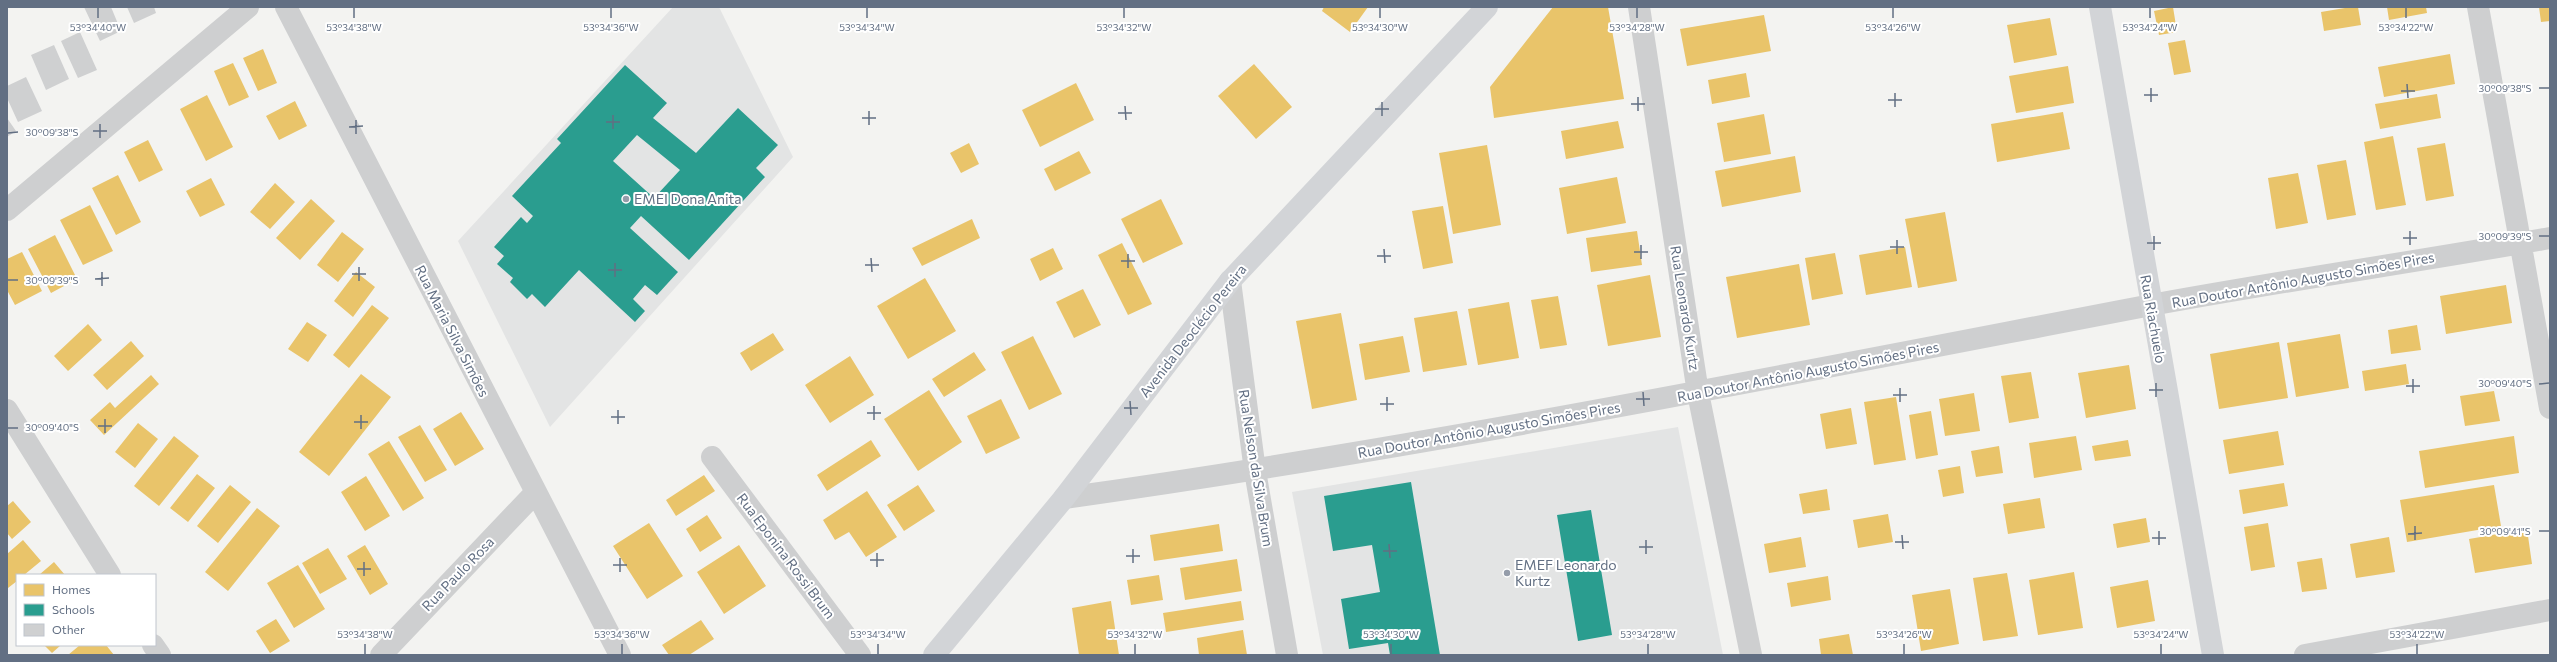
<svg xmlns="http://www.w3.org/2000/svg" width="2557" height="662" font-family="Commissioner,sans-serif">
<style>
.built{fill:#e3e4e4}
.homes{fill:#e9c46a}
.schools{fill:#2a9d8f;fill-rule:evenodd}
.building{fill:#cfd0d1}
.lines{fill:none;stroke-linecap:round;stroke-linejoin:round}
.street{stroke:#cecfd0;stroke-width:22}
.secondary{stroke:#d2d4d7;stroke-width:22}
.ticks{fill:none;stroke:#626f83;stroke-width:1.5}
.poi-dot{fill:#959daa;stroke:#fff;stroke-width:1.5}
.labels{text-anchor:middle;stroke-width:4;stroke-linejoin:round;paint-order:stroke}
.poi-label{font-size:14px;fill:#626f83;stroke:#fff;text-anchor:start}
.street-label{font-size:14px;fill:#626f83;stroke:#fff}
.ticks-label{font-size:10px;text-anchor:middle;fill:#626f83;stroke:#fff;stroke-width:4;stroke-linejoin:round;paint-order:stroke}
</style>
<rect width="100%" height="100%" fill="#f3f3f1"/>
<path class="built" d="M 673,7 L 719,7 L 793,157 L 550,427 L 458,241 Z
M 1678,427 L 1723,655 L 1323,655 L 1292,492 Z"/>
<path class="homes" d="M 1324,7 L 1368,7 L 1350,32 L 1322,11 Z
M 1553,7 L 1608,7 L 1624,99 L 1494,118 L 1490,87 Z
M 2173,7 L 2177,32 L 2159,35 L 2154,11 Z
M 2351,7 L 2358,7 L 2361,25 L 2324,31 L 2321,12 Z
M 2387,7 L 2426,7 L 2427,13 L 2389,20 Z
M 2539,7 L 2550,7 L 2550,21 L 2541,22 Z
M 1764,15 L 1771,51 L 1687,66 L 1680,29 Z
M 2050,18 L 2057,55 L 2014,63 L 2007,25 Z
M 2185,40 L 2191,72 L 2174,75 L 2168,43 Z
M 263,49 L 277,83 L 258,91 L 243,58 Z
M 2450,54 L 2455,84 L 2384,97 L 2378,67 Z
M 233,63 L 249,97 L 229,106 L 214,71 Z
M 1254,64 L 1292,107 L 1256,139 L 1218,96 Z
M 2068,66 L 2074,103 L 2016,113 L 2009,76 Z
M 1746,73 L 1750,97 L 1712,104 L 1708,80 Z
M 1076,83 L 1094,120 L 1040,147 L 1022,110 Z
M 2437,94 L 2441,118 L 2380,129 L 2375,104 Z
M 207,95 L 233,147 L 206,161 L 180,109 Z
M 295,101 L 307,126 L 279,140 L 266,116 Z
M 2063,112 L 2070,149 L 1997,162 L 1991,124 Z
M 1764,114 L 1771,154 L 1724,162 L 1717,123 Z
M 1618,121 L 1624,148 L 1566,159 L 1561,131 Z
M 2393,136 L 2406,205 L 2376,210 L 2364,142 Z
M 148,140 L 163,170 L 139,182 L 124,152 Z
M 969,143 L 979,164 L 961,173 L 950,153 Z
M 2445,143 L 2454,196 L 2426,201 L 2417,148 Z
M 1487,145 L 1501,225 L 1453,234 L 1439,153 Z
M 1079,151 L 1091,173 L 1055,191 L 1044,169 Z
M 1795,156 L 1801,192 L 1722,207 L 1715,171 Z
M 2346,160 L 2356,215 L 2327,220 L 2317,165 Z
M 2298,173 L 2308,223 L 2276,229 L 2268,178 Z
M 118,175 L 141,222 L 116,235 L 92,188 Z
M 1617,177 L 1626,223 L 1567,234 L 1559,188 Z
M 211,178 L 225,205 L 200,217 L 186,191 Z
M 275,183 L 295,202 L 270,229 L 250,212 Z
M 311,199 L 335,221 L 300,260 L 276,238 Z
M 1161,199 L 1183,244 L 1143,263 L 1121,219 Z
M 90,205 L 113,251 L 83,265 L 60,220 Z
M 1443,206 L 1453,263 L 1423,269 L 1412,211 Z
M 1945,212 L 1957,281 L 1918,288 L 1905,219 Z
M 972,219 L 980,238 L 922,266 L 912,248 Z
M 1637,231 L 1642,265 L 1591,272 L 1586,238 Z
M 342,232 L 364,249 L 338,282 L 317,265 Z
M 55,235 L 77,279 L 51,293 L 28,249 Z
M 1122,243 L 1152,304 L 1128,315 L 1098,255 Z
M 1905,247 L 1912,287 L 1866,295 L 1859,255 Z
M 1053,248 L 1063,269 L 1040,281 L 1030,259 Z
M 22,252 L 42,291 L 15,305 L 7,290 L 7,259 Z
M 1835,253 L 1843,294 L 1812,300 L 1805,258 Z
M 1799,264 L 1810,325 L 1737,338 L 1726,277 Z
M 356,272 L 375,287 L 353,317 L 334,301 Z
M 1650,275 L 1661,337 L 1608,346 L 1597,285 Z
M 925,278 L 956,331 L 908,359 L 877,306 Z
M 2506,285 L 2512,323 L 2446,334 L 2440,296 Z
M 1083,289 L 1101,325 L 1074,338 L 1056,302 Z
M 1558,296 L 1567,345 L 1540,349 L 1531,300 Z
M 1509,302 L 1519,358 L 1478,365 L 1468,309 Z
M 372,305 L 389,318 L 349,368 L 333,355 Z
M 1457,311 L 1467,365 L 1423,372 L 1414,318 Z
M 1341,313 L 1357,400 L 1312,409 L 1296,321 Z
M 307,322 L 327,335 L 308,362 L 288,349 Z
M 88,324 L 102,340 L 68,371 L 54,356 Z
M 2417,325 L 2421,350 L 2391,354 L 2388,330 Z
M 773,333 L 784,350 L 751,371 L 740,353 Z
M 2340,334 L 2349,388 L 2296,397 L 2287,343 Z
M 1033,336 L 1062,394 L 1029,410 L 1001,352 Z
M 1403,336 L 1410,372 L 1365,380 L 1359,344 Z
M 131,341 L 144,356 L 107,390 L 93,375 Z
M 2279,342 L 2288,398 L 2219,409 L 2210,354 Z
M 974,352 L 986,370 L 944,397 L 932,379 Z
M 850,356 L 874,395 L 830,423 L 805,385 Z
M 2406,364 L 2409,384 L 2365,391 L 2362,371 Z
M 2129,365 L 2136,409 L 2086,418 L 2078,373 Z
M 2031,372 L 2039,418 L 2009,423 L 2001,376 Z
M 361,374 L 391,397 L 329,476 L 299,452 Z
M 151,375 L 159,384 L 104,435 L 90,420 L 110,402 L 115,408 Z
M 929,390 L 962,442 L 918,471 L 884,419 Z
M 2494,391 L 2500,421 L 2465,426 L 2460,396 Z
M 1974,393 L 1980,431 L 1945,436 L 1939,399 Z
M 1896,397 L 1906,460 L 1874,465 L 1864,402 Z
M 1001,399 L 1020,438 L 986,454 L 967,416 Z
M 1851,408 L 1857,444 L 1826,449 L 1820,414 Z
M 1931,411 L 1938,455 L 1916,459 L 1909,415 Z
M 461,412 L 484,449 L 455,466 L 433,429 Z
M 138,423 L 158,439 L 135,468 L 115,452 Z
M 420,425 L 447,470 L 425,482 L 398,437 Z
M 2278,431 L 2284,465 L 2229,474 L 2223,440 Z
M 174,436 L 199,456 L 159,506 L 134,486 Z
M 2076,436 L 2082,470 L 2034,478 L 2029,443 Z
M 2514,436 L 2519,473 L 2425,488 L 2419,451 Z
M 871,440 L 881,456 L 827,491 L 817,475 Z
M 2128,440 L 2131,456 L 2095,461 L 2092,446 Z
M 389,441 L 424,498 L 403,511 L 368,454 Z
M 1999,446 L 2003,473 L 1976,477 L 1971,451 Z
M 1960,466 L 1964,493 L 1943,497 L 1938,470 Z
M 197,474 L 215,488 L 188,522 L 170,508 Z
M 704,475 L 715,491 L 676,516 L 666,500 Z
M 366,476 L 390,516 L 365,531 L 341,492 Z
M 2284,483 L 2288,506 L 2243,514 L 2239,490 Z
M 230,485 L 251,502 L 218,543 L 197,526 Z
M 918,485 L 935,511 L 904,531 L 887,505 Z
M 2494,485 L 2501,526 L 2407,542 L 2400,500 Z
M 1827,489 L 1830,510 L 1803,514 L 1799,494 Z
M 867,491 L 897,537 L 866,557 L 849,532 L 835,540 L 823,520 Z
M 2040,498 L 2045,528 L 2008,534 L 2003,504 Z
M 13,501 L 31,522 L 12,539 L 7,533 L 7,506 Z
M 257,508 L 280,526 L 228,591 L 205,572 Z
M 1888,514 L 1893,542 L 1858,548 L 1853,520 Z
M 707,515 L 722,538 L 700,552 L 686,529 Z
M 2146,518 L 2150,542 L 2117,548 L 2113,524 Z
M 649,523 L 683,576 L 647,599 L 613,546 Z
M 2268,523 L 2275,567 L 2251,571 L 2244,527 Z
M 1219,524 L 1223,551 L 1154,561 L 1150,535 Z
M 2527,529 L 2532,564 L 2475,573 L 2469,539 Z
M 1801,537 L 1806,567 L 1769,573 L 1764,544 Z
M 2389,537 L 2395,572 L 2356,578 L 2350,544 Z
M 23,540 L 41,561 L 24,575 L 17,575 L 17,581 L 8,588 L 7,554 Z
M 365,545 L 388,584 L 370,595 L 347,556 Z
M 739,545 L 766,586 L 724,614 L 697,572 Z
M 328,548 L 347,579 L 320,594 L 302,563 Z
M 2322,558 L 2327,589 L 2302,592 L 2297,562 Z
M 1237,559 L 1242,591 L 1185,600 L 1180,568 Z
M 54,562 L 65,575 L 39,575 Z
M 298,565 L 325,609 L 294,628 L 267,583 Z
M 2074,572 L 2083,628 L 2038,635 L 2029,580 Z
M 2007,573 L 2018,636 L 1983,641 L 1973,578 Z
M 1159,575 L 1163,600 L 1131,605 L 1127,580 Z
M 1828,576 L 1831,600 L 1791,607 L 1787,583 Z
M 2148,580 L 2155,621 L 2117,628 L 2110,587 Z
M 1950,589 L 1959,644 L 1921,651 L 1912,595 Z
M 1111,601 L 1119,655 L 1079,655 L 1072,608 Z
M 1241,601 L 1244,620 L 1166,632 L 1163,613 Z
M 276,619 L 290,641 L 270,653 L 256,631 Z
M 701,620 L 714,639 L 689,655 L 669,655 L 662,645 Z
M 1243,630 L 1247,655 L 1199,655 L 1197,638 Z
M 1849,634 L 1853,655 L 1821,655 L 1819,639 Z
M 44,645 L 61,645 L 52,653 Z
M 80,645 L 106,645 L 114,655 L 68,655 Z"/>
<path class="schools" d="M 625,65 L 667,103 L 653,118 L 696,153 L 738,108 L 778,145 L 756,168 L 765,177 L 689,260 L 641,216 L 630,228 L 678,272 L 657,295 L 645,285 L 633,299 L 645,311 L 635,322 L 579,270 L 545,307 L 532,294 L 527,299 L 510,282 L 513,278 L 497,264 L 504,256 L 494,247 L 521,217 L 527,223 L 533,216 L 512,196 L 561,143 L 557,139 ZM 637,135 L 680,170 L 654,198 L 613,161 Z
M 1411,482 L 1440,655 L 1390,655 L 1388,643 L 1349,649 L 1341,599 L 1380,592 L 1372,545 L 1333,551 L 1324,496 Z
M 1591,510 L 1612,635 L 1578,641 L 1557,515 Z"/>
<path class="building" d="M 84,7 L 111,7 L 121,31 L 100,41 Z
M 127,7 L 154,7 L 156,13 L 134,23 Z
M 80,32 L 97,70 L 78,78 L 61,41 Z
M 54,45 L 69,79 L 46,90 L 31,55 Z
M 26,77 L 42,111 L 18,122 L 7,98 L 7,86 Z
M 7,118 L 16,131 L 7,137 Z"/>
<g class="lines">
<path class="street" d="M 286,7 L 620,655
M 1639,7 L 1698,393 L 1751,655
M 2478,7 L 2550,408
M 7,210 L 248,7
M 1230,281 L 1255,471 L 1287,655
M 7,410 L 110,575
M 712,457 L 860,655
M 1064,498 C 1427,447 1786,375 2146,306 C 2280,281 2416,262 2550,238
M 153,645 L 160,655
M 381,655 L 535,493
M 2305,655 L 2550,610"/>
<path class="secondary" d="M 2100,7 L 2213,655
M 934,655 L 1064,498 L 1230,281 L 1487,7"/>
</g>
<path class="ticks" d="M 98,8 L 98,18M 354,8 L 354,18M 611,8 L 611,18M 867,8 L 867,18M 1124,8 L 1124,18M 1380,8 L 1380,18M 1637,8 L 1637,18M 1893,8 L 1893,18M 2150,8 L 2150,18M 2406,8 L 2406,18M 2407,84 L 2408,98M 2151,88 L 2151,102M 2539,88 L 2549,88M 2401,91 L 2415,91M 1895,93 L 1895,107M 2144,95 L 2158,95M 1638,97 L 1638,111M 1888,100 L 1902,100M 1382,102 L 1382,116M 1631,104 L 1645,104M 1125,106 L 1126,120M 1375,109 L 1389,109M 869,111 L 869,125M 1118,113 L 1132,113M 613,115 L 613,129M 862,118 L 876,118M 356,120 L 356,134M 606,122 L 620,122M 100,124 L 100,138M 349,127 L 363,126M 93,131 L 107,131M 8,133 L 18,132M 2410,231 L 2410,245M 2154,236 L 2154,250M 2539,236 L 2549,236M 2403,238 L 2417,238M 1897,240 L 1897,254M 2147,243 L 2161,243M 1641,245 L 1641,259M 1890,247 L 1904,247M 1384,249 L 1385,263M 1634,252 L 1648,252M 1128,254 L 1128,268M 1377,256 L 1391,256M 871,258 L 872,272M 1121,261 L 1135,261M 615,263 L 615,277M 865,265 L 879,265M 359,267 L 359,281M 608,270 L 622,270M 102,272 L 102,286M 352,274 L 366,274M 95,279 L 109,278M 8,280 L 18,280M 2413,379 L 2413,393M 2156,383 L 2156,397M 2539,384 L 2549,383M 2406,386 L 2420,386M 1900,388 L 1900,402M 2149,390 L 2163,390M 1643,392 L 1644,406M 1893,395 L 1907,395M 1387,397 L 1387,411M 1636,399 L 1650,399M 1130,401 L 1131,415M 1380,404 L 1394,404M 874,406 L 874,420M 1124,408 L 1138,408M 618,410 L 618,424M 867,413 L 881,413M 361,415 L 361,429M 611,417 L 625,417M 105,419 L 105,433M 354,422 L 368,422M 98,426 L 112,426M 8,428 L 18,428M 2415,526 L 2415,540M 2159,531 L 2159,545M 2539,531 L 2549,531M 2408,534 L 2422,533M 1902,535 L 1903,549M 2152,538 L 2166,538M 1646,540 L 1646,554M 1895,542 L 1909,542M 1389,544 L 1390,558M 1639,547 L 1653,547M 1133,549 L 1133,563M 1383,551 L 1397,551M 877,553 L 877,567M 1126,556 L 1140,556M 620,558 L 620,572M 870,560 L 884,560M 364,562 L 364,576M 613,565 L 627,565M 357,569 L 371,569M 365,644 L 365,654M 622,644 L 622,654M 878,644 L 878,654M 1135,644 L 1135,654M 1391,644 L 1391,654M 1648,644 L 1648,654M 1904,644 L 1904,654M 2161,644 L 2161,654M 2417,644 L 2417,654"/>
<g class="poi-dot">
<circle cx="626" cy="199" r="4"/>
<circle cx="1507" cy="573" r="4"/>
</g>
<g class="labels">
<g class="poi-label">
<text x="634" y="204">EMEI Dona Anita</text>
<text x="1515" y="570">EMEF Leonardo<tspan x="1515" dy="16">Kurtz</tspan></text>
</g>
<g class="street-label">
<text transform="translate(2303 280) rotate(-10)" y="5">Rua Doutor Antônio Augusto Simões Pires</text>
<text transform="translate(1685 308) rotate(81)" y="5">Rua Leonardo Kurtz</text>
<text transform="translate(2153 319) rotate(80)" y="5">Rua Riachuelo</text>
<text transform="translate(452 331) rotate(63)" y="5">Rua Maria Silva Simões</text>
<text transform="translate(1193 331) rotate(-52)" y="5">Avenida Deoclécio Pereira</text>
<text transform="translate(1808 372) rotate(-11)" y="5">Rua Doutor Antônio Augusto Simões Pires</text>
<text transform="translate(1489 430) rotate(-10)" y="5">Rua Doutor Antônio Augusto Simões Pires</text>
<text transform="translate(1256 468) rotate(81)" y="5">Rua Nelson da Silva Brum</text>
<text transform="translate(786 556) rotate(53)" y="5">Rua Eponina Rossi Brum</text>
<text transform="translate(458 574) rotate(-46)" y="5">Rua Paulo Rosa</text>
</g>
</g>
<g class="ticks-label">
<text x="98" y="31">53°34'40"W</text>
<text x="354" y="31">53°34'38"W</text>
<text x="611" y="31">53°34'36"W</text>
<text x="867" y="31">53°34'34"W</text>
<text x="1124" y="31">53°34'32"W</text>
<text x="1380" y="31">53°34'30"W</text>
<text x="1637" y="31">53°34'28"W</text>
<text x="1893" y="31">53°34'26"W</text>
<text x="2150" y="31">53°34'24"W</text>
<text x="2406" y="31">53°34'22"W</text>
<text x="2505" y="92">30°09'38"S</text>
<text x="52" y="136">30°09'38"S</text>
<text x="2505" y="240">30°09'39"S</text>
<text x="52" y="284">30°09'39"S</text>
<text x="2505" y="387">30°09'40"S</text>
<text x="52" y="431">30°09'40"S</text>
<text x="2505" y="535">30°09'41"S</text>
<text x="365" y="638">53°34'38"W</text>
<text x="622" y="638">53°34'36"W</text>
<text x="878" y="638">53°34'34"W</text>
<text x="1135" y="638">53°34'32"W</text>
<text x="1391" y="638">53°34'30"W</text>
<text x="1648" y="638">53°34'28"W</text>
<text x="1904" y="638">53°34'26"W</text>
<text x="2161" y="638">53°34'24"W</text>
<text x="2417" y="638">53°34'22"W</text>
</g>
<rect width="2557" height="662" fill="none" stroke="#626f83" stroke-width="16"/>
<rect x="16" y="574" width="140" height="72" fill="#ffffff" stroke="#c0c5cd"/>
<rect x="24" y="584" width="20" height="12" fill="#e9c46a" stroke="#c0c5cd"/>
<text x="52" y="594" font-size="12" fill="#626f83">Homes</text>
<rect x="24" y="604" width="20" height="12" fill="#2a9d8f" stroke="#c0c5cd"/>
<text x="52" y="614" font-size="12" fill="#626f83">Schools</text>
<rect x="24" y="624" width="20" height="12" fill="#cfd0d1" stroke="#c0c5cd"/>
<text x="52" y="634" font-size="12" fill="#626f83">Other</text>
</svg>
